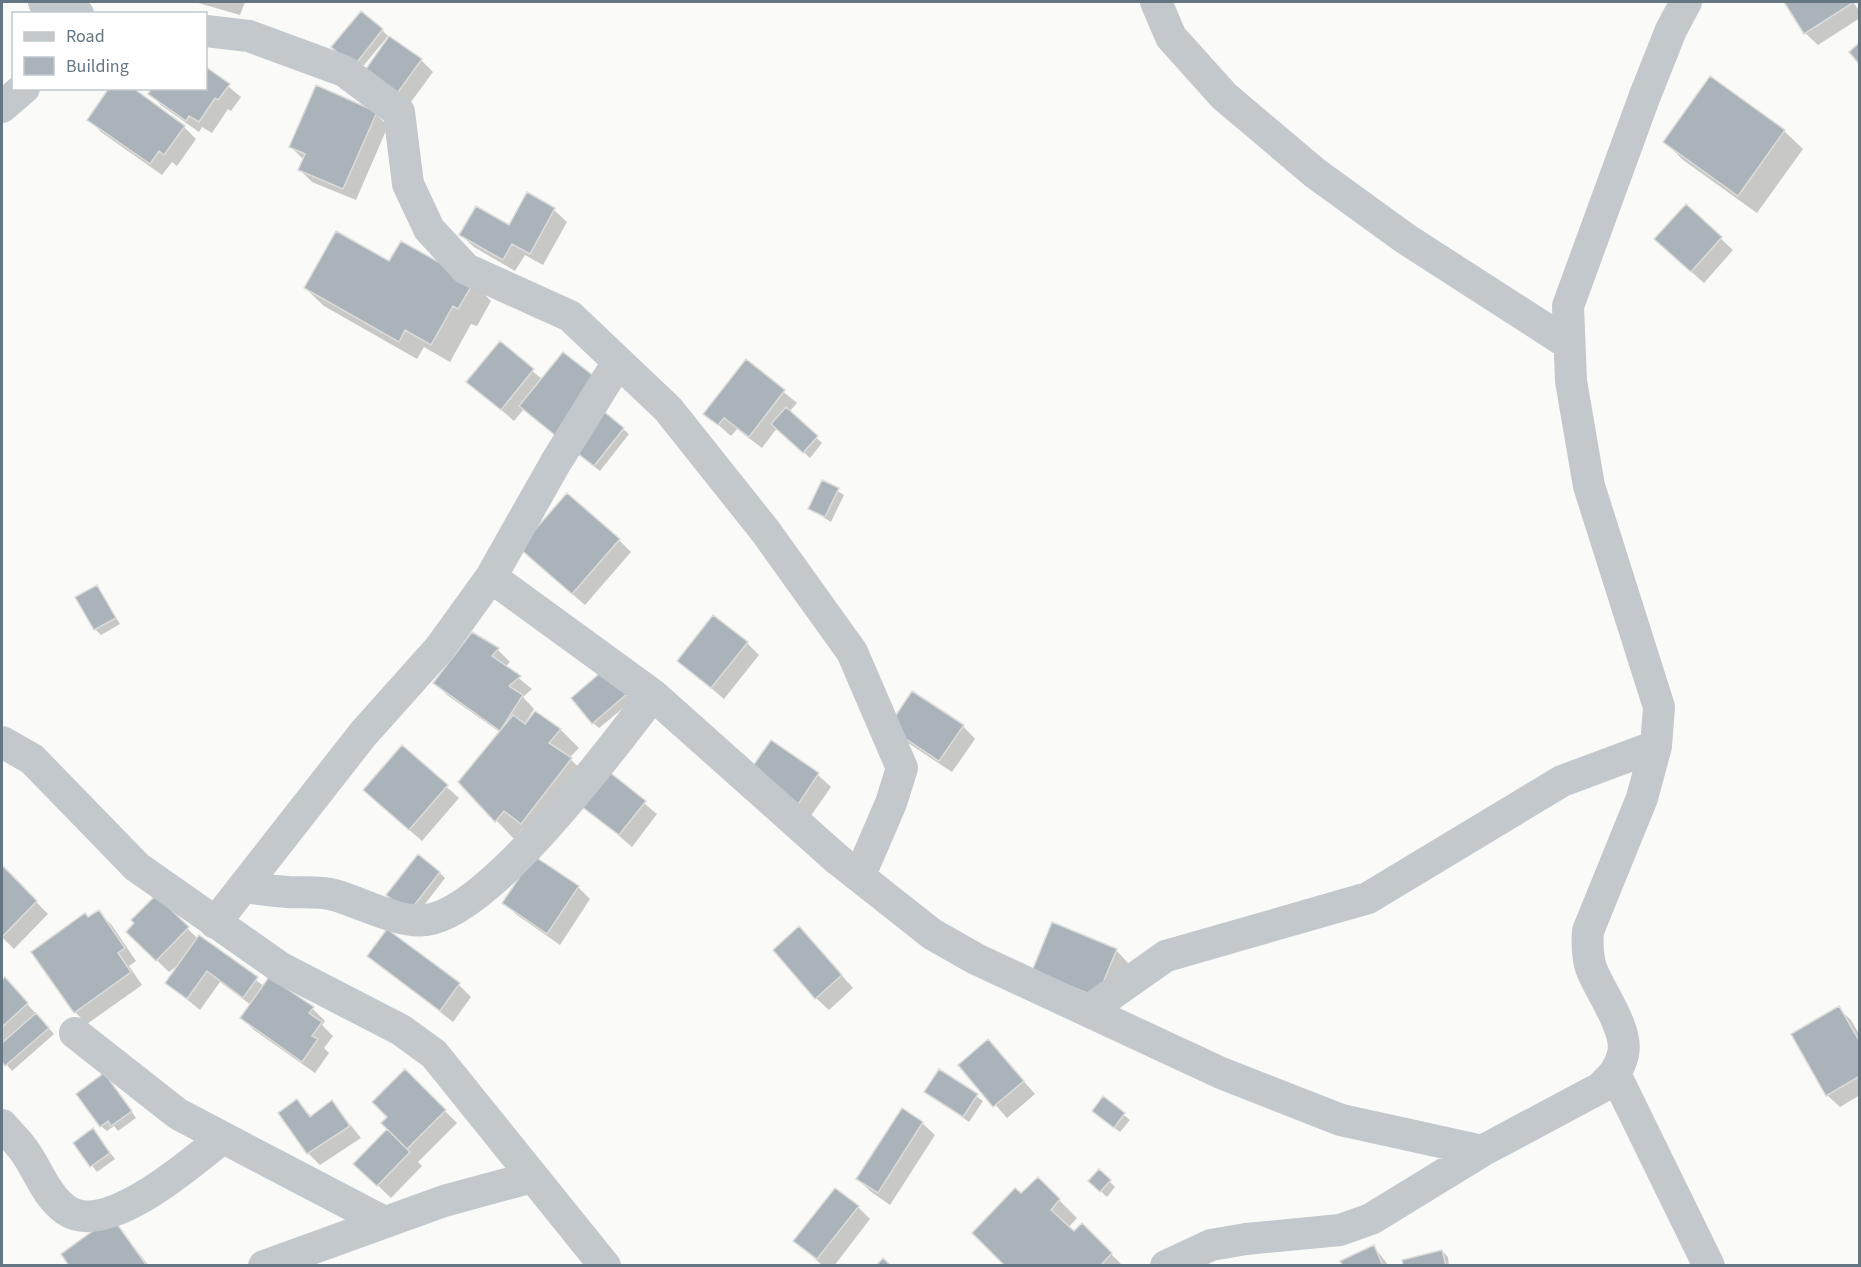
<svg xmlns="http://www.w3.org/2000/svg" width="1861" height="1267" font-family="'Source Sans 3',sans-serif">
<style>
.shadow{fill:#0003}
.building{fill:#aab3b9;stroke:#dcdcda;stroke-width:1.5}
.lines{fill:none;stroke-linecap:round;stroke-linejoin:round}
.street{stroke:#c3c8cc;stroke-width:32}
</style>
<rect width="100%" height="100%" fill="#fafaf8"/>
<path class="shadow" d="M 195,2 L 245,2 L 240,15 Z
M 1786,2 L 1853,2 L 1860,12 L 1860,18 L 1818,45 L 1805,33 Z
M 382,30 L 388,36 L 360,70 L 339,53 Z
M 421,60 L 433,72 L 405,110 L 375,88 Z
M 206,68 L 241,97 L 231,111 L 228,109 L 212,133 L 202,127 L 199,132 L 162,106 L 150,94 L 206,88 Z
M 1711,78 L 1784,131 L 1803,149 L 1757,213 L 1683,160 L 1664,141 Z
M 376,114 L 388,126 L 356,200 L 312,182 L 300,170 L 303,159 L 291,147 Z
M 89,119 L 184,127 L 196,139 L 177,166 L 172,162 L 162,175 L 101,132 Z
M 527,194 L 554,210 L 567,222 L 543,265 L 525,255 L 515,271 L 474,247 L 461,235 L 509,227 Z
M 1686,206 L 1733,250 L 1704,283 L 1668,251 Z
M 390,263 L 473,283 L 491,301 L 477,326 L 471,324 L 450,362 L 424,347 L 417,359 L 324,306 L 305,288 Z
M 500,344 L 543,380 L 569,447 L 524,409 L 514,421 L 469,382 Z
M 746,361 L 797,403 L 789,412 L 822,443 L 810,458 L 777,428 L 762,448 L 737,429 L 731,436 L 705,413 Z
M 623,429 L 629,434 L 600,471 L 579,455 Z
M 823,482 L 844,495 L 831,522 L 810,509 Z
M 619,540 L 631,552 L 585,605 L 533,560 Z
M 96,586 L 120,624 L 101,635 L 95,629 Z
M 473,634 L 498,650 L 510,662 L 505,667 L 532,689 L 523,697 L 534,709 L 526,722 L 528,723 L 536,713 L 561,730 L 579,748 L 569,758 L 589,777 L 540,841 L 523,828 L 514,839 L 460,782 L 501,733 L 447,695 L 435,682 Z
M 747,643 L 759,655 L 724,699 L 679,661 Z
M 606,670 L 633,700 L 599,728 L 593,723 Z
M 963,726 L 975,739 L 952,772 L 902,739 Z
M 771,742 L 818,775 L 831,787 L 810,817 L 762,785 Z
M 402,747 L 459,798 L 422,841 L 377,802 Z
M 608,773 L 657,814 L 632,847 L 583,805 Z
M 2,867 L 48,914 L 14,949 L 2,937 Z
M 440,873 L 445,878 L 415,917 L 394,900 Z
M 578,887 L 590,899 L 560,945 L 517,915 L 504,903 Z
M 156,897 L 198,939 L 264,986 L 270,979 L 313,1009 L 325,1021 L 322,1025 L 333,1036 L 324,1048 L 329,1053 L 315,1073 L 254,1030 L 242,1018 L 251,1005 L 220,982 L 200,1010 L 167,983 L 182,962 L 169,972 L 128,932 Z
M 98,912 L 111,924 L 136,961 L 129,966 L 142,985 L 87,1024 L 75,1012 L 33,952 Z
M 811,941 L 853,988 L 829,1010 L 816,998 Z
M 1116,950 L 1128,963 L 1109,1008 L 1046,983 Z
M 369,956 L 459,985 L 471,997 L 453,1022 Z
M 5,979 L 54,1034 L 12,1071 L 2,1059 L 2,982 Z
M 1838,1008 L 1851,1020 L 1860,1036 L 1860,1095 L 1840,1107 L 1827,1095 Z
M 988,1041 L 1035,1094 L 1007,1118 L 960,1065 Z
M 405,1071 L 457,1123 L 418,1162 L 422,1166 L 391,1198 L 368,1176 L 389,1129 Z
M 939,1071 L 983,1101 L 969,1122 L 926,1092 Z
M 110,1081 L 136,1118 L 118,1131 L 114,1126 L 107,1131 L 101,1126 Z
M 1103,1098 L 1130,1120 L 1120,1132 L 1099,1116 Z
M 297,1101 L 312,1117 L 332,1102 L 361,1138 L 320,1165 L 308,1153 Z
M 902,1110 L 922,1123 L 935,1135 L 890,1205 L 870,1191 L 858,1179 Z
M 93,1130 L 115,1159 L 97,1172 L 75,1144 Z
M 1099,1171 L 1115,1187 L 1107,1197 L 1090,1181 Z
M 1038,1179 L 1077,1218 L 1068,1228 L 1074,1234 L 1082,1225 L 1123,1266 L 1007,1266 L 1021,1195 Z
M 858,1207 L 870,1219 L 834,1266 L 823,1266 L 795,1241 Z
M 112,1219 L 149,1266 L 72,1266 Z
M 1374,1247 L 1389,1266 L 1344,1266 Z
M 1442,1251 L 1448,1257 L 1449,1266 L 1405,1266 Z"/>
<path class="building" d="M 1784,2 L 1850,2 L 1851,4 L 1804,34 Z
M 361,11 L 383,29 L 354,66 L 331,47 Z
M 389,36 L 422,59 L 393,99 L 361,76 Z
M 1860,42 L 1860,65 L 1849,52 Z
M 206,67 L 230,84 L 218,100 L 215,98 L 199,122 L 189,116 L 186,121 L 148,94 L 152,88 L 206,88 Z
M 1710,76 L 1785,130 L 1738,196 L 1663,142 Z
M 316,85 L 377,112 L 343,189 L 298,170 L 305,154 L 289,147 Z
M 109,88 L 133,88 L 185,126 L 164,155 L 159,151 L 150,164 L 87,120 Z
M 527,192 L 555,208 L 530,254 L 512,244 L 503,260 L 459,235 L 476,206 L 509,225 Z
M 1686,204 L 1722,237 L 1691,272 L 1654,239 Z
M 336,231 L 389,261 L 401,241 L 474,282 L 458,309 L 453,306 L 431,345 L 405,330 L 399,342 L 304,288 Z
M 500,341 L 534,369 L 501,410 L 466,382 Z
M 563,352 L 600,381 L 556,436 L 519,406 Z
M 746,359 L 785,390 L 749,437 L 724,418 L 718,425 L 703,414 Z
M 786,407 L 818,436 L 803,453 L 771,424 Z
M 602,410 L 624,428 L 594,466 L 572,449 Z
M 822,480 L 839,488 L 825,517 L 808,509 Z
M 567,493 L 620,539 L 572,594 L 519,548 Z
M 97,585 L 116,618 L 94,630 L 75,597 Z
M 713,615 L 748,642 L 711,688 L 677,661 Z
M 472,632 L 499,648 L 492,656 L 521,676 L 509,686 L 523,695 L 500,731 L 433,683 Z
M 606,668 L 628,693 L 592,724 L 571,698 Z
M 912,691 L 964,725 L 939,761 L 888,727 Z
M 535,711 L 561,729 L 549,743 L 572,758 L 521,824 L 504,811 L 495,822 L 458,782 L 513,715 L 525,724 Z
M 771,740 L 819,773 L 797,806 L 748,773 Z
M 402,745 L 448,785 L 409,830 L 363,790 Z
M 608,771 L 646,801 L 619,835 L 581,806 Z
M 418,854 L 440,872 L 409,912 L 386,895 Z
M 534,856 L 579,886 L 547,934 L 502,903 Z
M 2,865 L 37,901 L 2,937 Z
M 156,895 L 189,927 L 156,961 L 126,932 L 134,923 L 131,920 Z
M 99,910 L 125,948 L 118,953 L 131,972 L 74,1013 L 31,952 L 85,913 L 88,917 Z
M 1052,922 L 1117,949 L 1097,997 L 1032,971 Z
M 799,926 L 842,975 L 815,999 L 773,950 Z
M 387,929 L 460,983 L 440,1011 L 367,956 Z
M 199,935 L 258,977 L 243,998 L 207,971 L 187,999 L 165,983 Z
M 5,977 L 28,1003 L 2,1027 L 2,980 Z
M 269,977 L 314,1007 L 309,1013 L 322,1022 L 312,1036 L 318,1039 L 302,1062 L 240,1018 Z
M 1839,1006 L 1860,1042 L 1860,1076 L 1826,1096 L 1791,1034 Z
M 36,1013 L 49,1028 L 5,1066 L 2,1062 L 2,1043 Z
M 988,1039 L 1024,1081 L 993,1107 L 958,1065 Z
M 405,1069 L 446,1110 L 407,1149 L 381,1123 L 387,1117 L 372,1102 Z
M 939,1069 L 978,1094 L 963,1117 L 924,1092 Z
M 104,1073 L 132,1111 L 111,1126 L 108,1121 L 100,1127 L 76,1094 Z
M 1103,1096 L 1125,1113 L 1114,1128 L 1092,1111 Z
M 297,1099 L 310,1117 L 332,1100 L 350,1126 L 307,1154 L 278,1113 Z
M 902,1108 L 923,1122 L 878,1193 L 856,1179 Z
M 93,1128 L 110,1153 L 90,1167 L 73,1143 Z
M 387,1129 L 410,1152 L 377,1186 L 353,1164 Z
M 1099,1169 L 1111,1180 L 1100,1192 L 1088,1181 Z
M 1038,1177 L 1060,1199 L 1051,1210 L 1074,1231 L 1082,1223 L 1112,1253 L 1100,1266 L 1005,1266 L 972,1233 L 1015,1188 L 1021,1193 Z
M 835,1188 L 859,1206 L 817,1259 L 793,1241 Z
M 112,1217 L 147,1266 L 69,1266 L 61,1254 Z
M 1374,1245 L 1383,1266 L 1343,1266 L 1340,1261 Z
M 1442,1250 L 1446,1266 L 1403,1266 L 1402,1260 Z
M 883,1258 L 891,1266 L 876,1266 Z"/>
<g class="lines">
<path class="street" d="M 44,2 L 78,14
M 1156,2 L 1171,37 L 1224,96 L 1315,173 L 1406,239 L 1569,344
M 206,31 L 249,36 L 344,71 L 399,112 L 408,184 L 429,229 L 466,269 L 570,316 L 668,409 L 766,532 L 852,652 L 902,768 L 891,803 L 860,875
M 2,107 L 24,88
M 491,577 L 653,695 L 837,859 L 932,934 L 976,959 L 1221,1073 L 1341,1120 L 1482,1151
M 2,742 L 32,759 L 137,867 L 281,968 L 401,1030 L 434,1054 L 605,1266
M 243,887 C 258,889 273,891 288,892 C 303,893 320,891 334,895 C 360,902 399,924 426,920 C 491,912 612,748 653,695
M 215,923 L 363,734 L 439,649 L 491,577 L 556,462 L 618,362
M 1089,1010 L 1166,956 L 1368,898 L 1562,781 L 1656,746
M 75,1033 L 178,1114 L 384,1222
M 1615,1074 L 1709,1266
M 2,1125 C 9,1133 17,1141 23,1149 C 38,1169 45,1195 66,1210 C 106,1238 190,1164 221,1139
M 264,1266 L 444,1201 L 532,1177
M 1166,1266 L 1211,1245 L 1246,1239 L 1340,1230 L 1371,1219 L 1482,1151 L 1600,1088 C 1611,1078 1620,1069 1623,1054 C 1629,1030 1599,990 1591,968 C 1587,955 1587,944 1588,931 L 1642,798 L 1656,746 L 1659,707 L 1589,486 L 1571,381 L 1568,306 L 1644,98 L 1671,30 L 1686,2"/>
</g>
<rect width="1861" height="1267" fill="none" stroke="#657683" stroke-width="6"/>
<rect x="12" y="12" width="195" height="78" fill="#ffffff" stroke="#c1c8cd" stroke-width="1.5"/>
<rect x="24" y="32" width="30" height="9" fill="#c3c8cc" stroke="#c1c8cd" stroke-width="1.5"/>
<text x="66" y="42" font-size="18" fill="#657683">Road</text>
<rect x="24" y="57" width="30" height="18" fill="#aab3b9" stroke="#c1c8cd" stroke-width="1.5"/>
<text x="66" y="72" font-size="18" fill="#657683">Building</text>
</svg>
